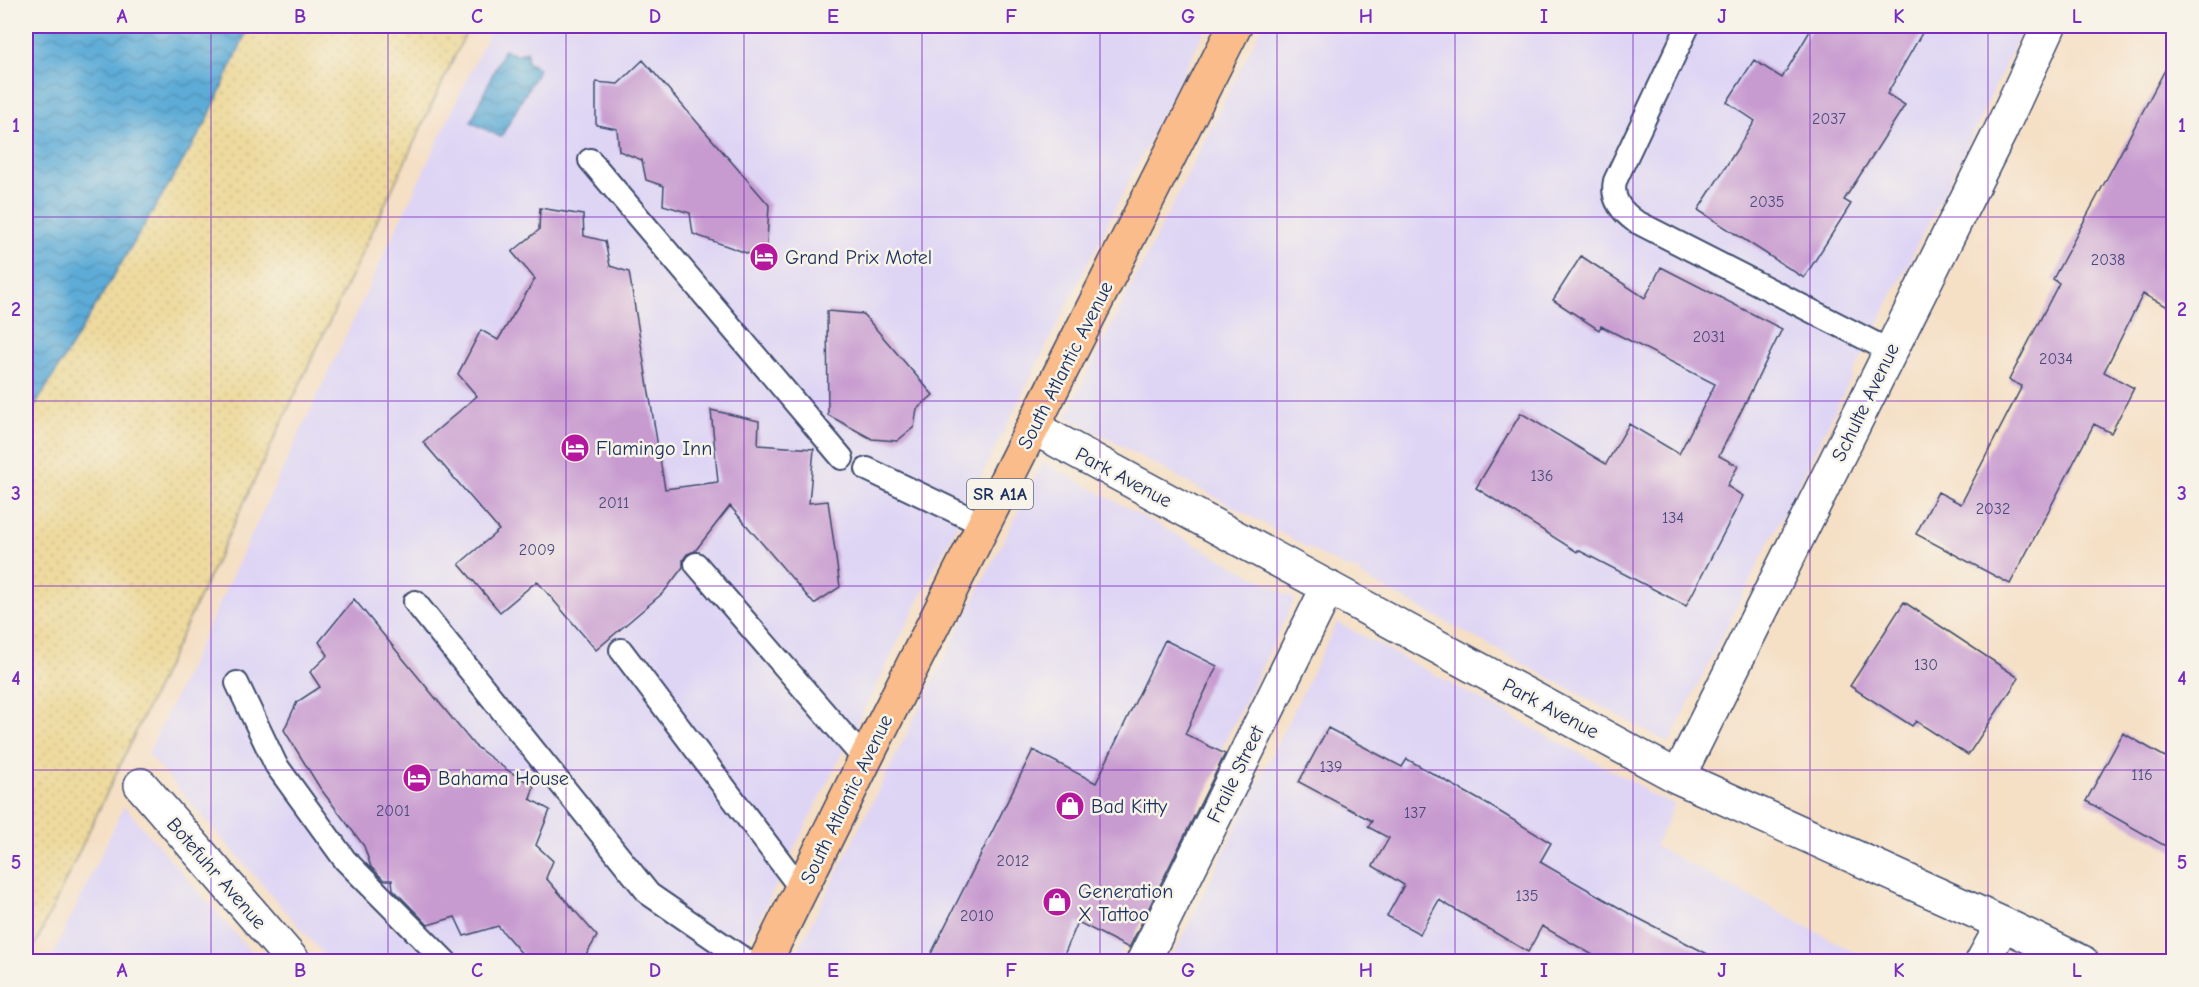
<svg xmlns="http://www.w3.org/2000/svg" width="2199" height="987" font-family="'Comic Neue',sans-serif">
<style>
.built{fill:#ded5f5}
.sand{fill:url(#sand-dots);stroke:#84847e;stroke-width:1.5}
.water{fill:url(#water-waves);stroke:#3c6e9a;stroke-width:1.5}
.building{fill:#c89bd0}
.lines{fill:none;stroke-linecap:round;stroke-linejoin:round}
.service-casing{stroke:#3c496d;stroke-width:26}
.minor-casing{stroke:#3c496d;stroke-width:36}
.primary-casing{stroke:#3c496d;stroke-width:36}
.service{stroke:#fff;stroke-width:22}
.minor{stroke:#fff;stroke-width:33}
.primary{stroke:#f9bc8a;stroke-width:33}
.grid{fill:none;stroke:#7b2cbf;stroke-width:1.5;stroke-opacity:0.55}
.labels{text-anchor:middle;stroke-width:5;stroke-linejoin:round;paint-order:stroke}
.number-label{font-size:16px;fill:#464a7a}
.shield{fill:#f7f3e8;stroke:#5d6a87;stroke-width:1.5}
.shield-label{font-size:18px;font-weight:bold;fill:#1b2f5e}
.poi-label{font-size:20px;fill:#1b2f5e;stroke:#f7f3e8;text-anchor:start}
.street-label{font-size:20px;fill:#1b2f5e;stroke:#f7f3e8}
.neatline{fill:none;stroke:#7b2cbf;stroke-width:2}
.grid-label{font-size:20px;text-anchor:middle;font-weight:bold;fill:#7b2cbf}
</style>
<defs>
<pattern id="sand-dots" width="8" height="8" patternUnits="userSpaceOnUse" patternTransform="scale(1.5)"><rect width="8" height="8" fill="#eeda9e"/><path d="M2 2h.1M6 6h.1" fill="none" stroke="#ccbb8a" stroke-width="1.8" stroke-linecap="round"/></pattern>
<pattern id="water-waves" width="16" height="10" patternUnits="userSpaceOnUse" patternTransform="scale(1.5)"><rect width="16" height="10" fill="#5dacd7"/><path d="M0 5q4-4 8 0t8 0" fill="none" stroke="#4c8cb2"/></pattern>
</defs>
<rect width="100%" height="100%" fill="#f7f3e8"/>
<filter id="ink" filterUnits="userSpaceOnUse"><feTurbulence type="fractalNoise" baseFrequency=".0167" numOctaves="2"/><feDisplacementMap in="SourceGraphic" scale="12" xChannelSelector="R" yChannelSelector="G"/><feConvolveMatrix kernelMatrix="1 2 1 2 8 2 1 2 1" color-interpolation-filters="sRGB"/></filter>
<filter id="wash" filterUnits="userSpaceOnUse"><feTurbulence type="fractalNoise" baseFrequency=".008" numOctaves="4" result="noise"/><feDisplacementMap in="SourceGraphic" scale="24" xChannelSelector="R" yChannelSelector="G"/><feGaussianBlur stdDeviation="1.35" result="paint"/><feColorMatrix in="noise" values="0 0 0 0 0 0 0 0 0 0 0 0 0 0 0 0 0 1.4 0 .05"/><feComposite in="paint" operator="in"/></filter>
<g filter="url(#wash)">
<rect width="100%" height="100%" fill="#f5dfc5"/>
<path class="built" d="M 492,26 L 1207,26 L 738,961 L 329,961 L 148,754 Z
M 1262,26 L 2023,26 L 1978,124 L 1669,743 L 1360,575 L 1361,572 L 1340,565 L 1066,416 Z
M 1043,462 L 1295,599 L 1117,961 L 792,962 Z
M 1337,622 L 1646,789 L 1645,792 L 1675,804 L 1655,846 L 1871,961 L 1170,962 Z
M 124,806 L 259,961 L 50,961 Z"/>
<path class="sand" d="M 92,26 L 469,26 L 37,941 L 26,961 L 26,158 Z"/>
<path class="water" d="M 26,26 L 249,26 L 206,123 L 26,421 Z
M 504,49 L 516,55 L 527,51 L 527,62 L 539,69 L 501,137 L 471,122 Z"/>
<g id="blocks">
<path class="building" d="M 1813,26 L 1926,26 L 1887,94 L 1905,105 L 1844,200 L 1851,204 L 1804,278 L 1698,210 L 1755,121 L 1727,102 L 1754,60 L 1782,78 Z
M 2174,53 L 2174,310 L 2143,294 L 2104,372 L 2134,388 L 2111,433 L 2094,424 L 2010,584 L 1916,534 L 1938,492 L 1961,504 L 2022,386 L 2009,380 L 2059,283 L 2053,279 Z
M 643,60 L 769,205 L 766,260 L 693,234 L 690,213 L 663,205 L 664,186 L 646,180 L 642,160 L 619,151 L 617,129 L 596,125 L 596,82 L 618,84 Z
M 540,208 L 583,215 L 584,236 L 605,241 L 610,266 L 629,272 L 665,489 L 718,482 L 711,410 L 759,421 L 758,445 L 814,449 L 809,503 L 828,501 L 840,587 L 814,604 L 730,506 L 695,551 L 687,554 L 683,560 L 683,567 L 664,592 L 596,650 L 537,581 L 500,612 L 459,564 L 499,530 L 423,442 L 477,396 L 458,374 L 481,330 L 498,340 L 535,279 L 512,252 L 539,230 Z
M 1581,256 L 1645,298 L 1661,267 L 1782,329 L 1719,456 L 1738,466 L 1727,486 L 1743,496 L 1686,606 L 1578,550 L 1577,552 L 1476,488 L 1521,413 L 1606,464 L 1629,424 L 1679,454 L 1715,384 L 1601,326 L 1599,330 L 1553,300 Z
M 827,311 L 863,314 L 933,395 L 917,409 L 914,427 L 897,441 L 872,439 L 828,415 Z
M 354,599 L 474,745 L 507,770 L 534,786 L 530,799 L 550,810 L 536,845 L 553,861 L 546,878 L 597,936 L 582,962 L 529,962 L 498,926 L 464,936 L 455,917 L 428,925 L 393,889 L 392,880 L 384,880 L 371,867 L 364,846 L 320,788 L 284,730 L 297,702 L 320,687 L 310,672 L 328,655 L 319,642 Z
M 1904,602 L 2019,678 L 1968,755 L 1916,721 L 1912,726 L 1850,686 Z
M 1165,640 L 1217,666 L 1185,734 L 1225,754 L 1129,948 L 1078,922 L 1061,962 L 927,962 L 1033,750 L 1096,783 Z
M 1328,728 L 1402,767 L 1407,759 L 1492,807 L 1551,843 L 1540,862 L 1630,914 L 1723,962 L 1605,962 L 1542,926 L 1528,952 L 1439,900 L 1420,934 L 1387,916 L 1404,885 L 1373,866 L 1389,838 L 1368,827 L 1372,821 L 1299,782 Z
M 2123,733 L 2174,762 L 2174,851 L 2086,801 Z"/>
</g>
</g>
<g filter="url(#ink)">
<use href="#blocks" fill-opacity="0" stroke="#3c496d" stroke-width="1.5"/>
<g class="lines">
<g class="service-casing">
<path id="service" d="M 1688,26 L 1615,181 C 1611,199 1621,211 1635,221 L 1890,351
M 590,160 L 842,458
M 867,469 L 984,525
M 696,564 L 865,760
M 415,602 L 649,894 L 748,962
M 621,650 L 801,889
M 237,683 L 276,765 L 345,860 L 446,962"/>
</g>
<g class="minor-casing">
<path id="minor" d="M 1034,428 L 1678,777 L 2003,924 L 2082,962
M 1678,777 L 2000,132 L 2049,26
M 141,785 L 294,962
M 1143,962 L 1328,587
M 1982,962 L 2003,924"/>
</g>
<g class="primary-casing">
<path id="primary" d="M 765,962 L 865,760 L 1235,26"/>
</g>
<use href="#service" class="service"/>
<use href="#minor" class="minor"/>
<use href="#primary" class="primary"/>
</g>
</g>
<path class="grid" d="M 211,26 L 211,962M 388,26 L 388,962M 566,26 L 566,962M 744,26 L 744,962M 922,26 L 922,962M 1100,26 L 1100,962M 1277,26 L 1277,962M 1455,26 L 1455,962M 1633,26 L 1633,962M 1810,26 L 1810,962M 1988,26 L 1988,962M 26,217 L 2174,217M 26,401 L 2174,401M 26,586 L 2174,586M 26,770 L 2174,770"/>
<defs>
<g id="hotel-disc" transform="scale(1.5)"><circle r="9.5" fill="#b5179e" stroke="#f7f3e8"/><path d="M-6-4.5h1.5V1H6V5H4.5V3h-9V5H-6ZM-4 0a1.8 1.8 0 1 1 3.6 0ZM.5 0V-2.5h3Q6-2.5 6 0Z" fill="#fff"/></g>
<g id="shop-disc" transform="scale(1.5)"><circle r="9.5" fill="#b5179e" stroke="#f7f3e8"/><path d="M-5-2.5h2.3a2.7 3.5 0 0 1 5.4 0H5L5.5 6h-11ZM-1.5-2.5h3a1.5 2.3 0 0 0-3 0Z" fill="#fff"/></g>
</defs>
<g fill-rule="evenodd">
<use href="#hotel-disc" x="764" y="257"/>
<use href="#hotel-disc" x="575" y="448"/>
<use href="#hotel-disc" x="417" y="778"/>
<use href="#shop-disc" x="1070" y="806"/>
<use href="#shop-disc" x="1057" y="902"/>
</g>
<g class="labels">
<g class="number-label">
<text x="1829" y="124">2037</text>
<text x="1767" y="207">2035</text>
<text x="2108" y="265">2038</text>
<text x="1709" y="342">2031</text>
<text x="2056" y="364">2034</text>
<text x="1542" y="481">136</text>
<text x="614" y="508">2011</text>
<text x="1993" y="514">2032</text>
<text x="1673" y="523">134</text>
<text x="537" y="555">2009</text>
<text x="1926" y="670">130</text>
<text x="1331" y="772">139</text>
<text x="2142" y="780">116</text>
<text x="393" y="816">2001</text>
<text x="1415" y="818">137</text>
<text x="1013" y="866">2012</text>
<text x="1527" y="901">135</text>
<text x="977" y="921">2010</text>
</g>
<rect class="shield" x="967" y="479" width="66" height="30" rx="4.5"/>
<g class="shield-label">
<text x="1000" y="500">SR A1A</text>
</g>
<g class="poi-label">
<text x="785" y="264">Grand Prix Motel</text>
<text x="596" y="455">Flamingo Inn</text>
<text x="438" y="785">Bahama House</text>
<text x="1091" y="813">Bad Kitty</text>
<text x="1078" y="898">Generation<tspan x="1078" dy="23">X Tattoo</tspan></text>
</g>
<g class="street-label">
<text transform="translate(1065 365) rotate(-63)" y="7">South Atlantic Avenue</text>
<text transform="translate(1865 402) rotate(-64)" y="7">Schulte Avenue</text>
<text transform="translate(1124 477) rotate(28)" y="7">Park Avenue</text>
<text transform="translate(1551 708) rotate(28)" y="7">Park Avenue</text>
<text transform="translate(1235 774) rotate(-64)" y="7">Fraile Street</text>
<text transform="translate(846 799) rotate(-64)" y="7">South Atlantic Avenue</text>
<text transform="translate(217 873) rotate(49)" y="7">Botefuhr Avenue</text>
</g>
</g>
<rect width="2199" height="987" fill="none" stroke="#f7f3e8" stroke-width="66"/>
<rect x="33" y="33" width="2133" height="921" class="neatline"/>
<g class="grid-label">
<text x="122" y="23">A</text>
<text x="300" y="23">B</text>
<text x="477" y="23">C</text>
<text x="655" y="23">D</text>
<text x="833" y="23">E</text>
<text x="1011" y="23">F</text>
<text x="1188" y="23">G</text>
<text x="1366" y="23">H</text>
<text x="1544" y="23">I</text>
<text x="1722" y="23">J</text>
<text x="1899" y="23">K</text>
<text x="2077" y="23">L</text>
<text x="16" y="132">1</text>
<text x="2182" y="132">1</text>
<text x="16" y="316">2</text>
<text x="2182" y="316">2</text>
<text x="16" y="500">3</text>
<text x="2182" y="500">3</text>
<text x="16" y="685">4</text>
<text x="2182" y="685">4</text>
<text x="16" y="869">5</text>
<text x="2182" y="869">5</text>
<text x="122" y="977">A</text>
<text x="300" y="977">B</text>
<text x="477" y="977">C</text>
<text x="655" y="977">D</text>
<text x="833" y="977">E</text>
<text x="1011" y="977">F</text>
<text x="1188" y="977">G</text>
<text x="1366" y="977">H</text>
<text x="1544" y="977">I</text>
<text x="1722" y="977">J</text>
<text x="1899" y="977">K</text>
<text x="2077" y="977">L</text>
</g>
</svg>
